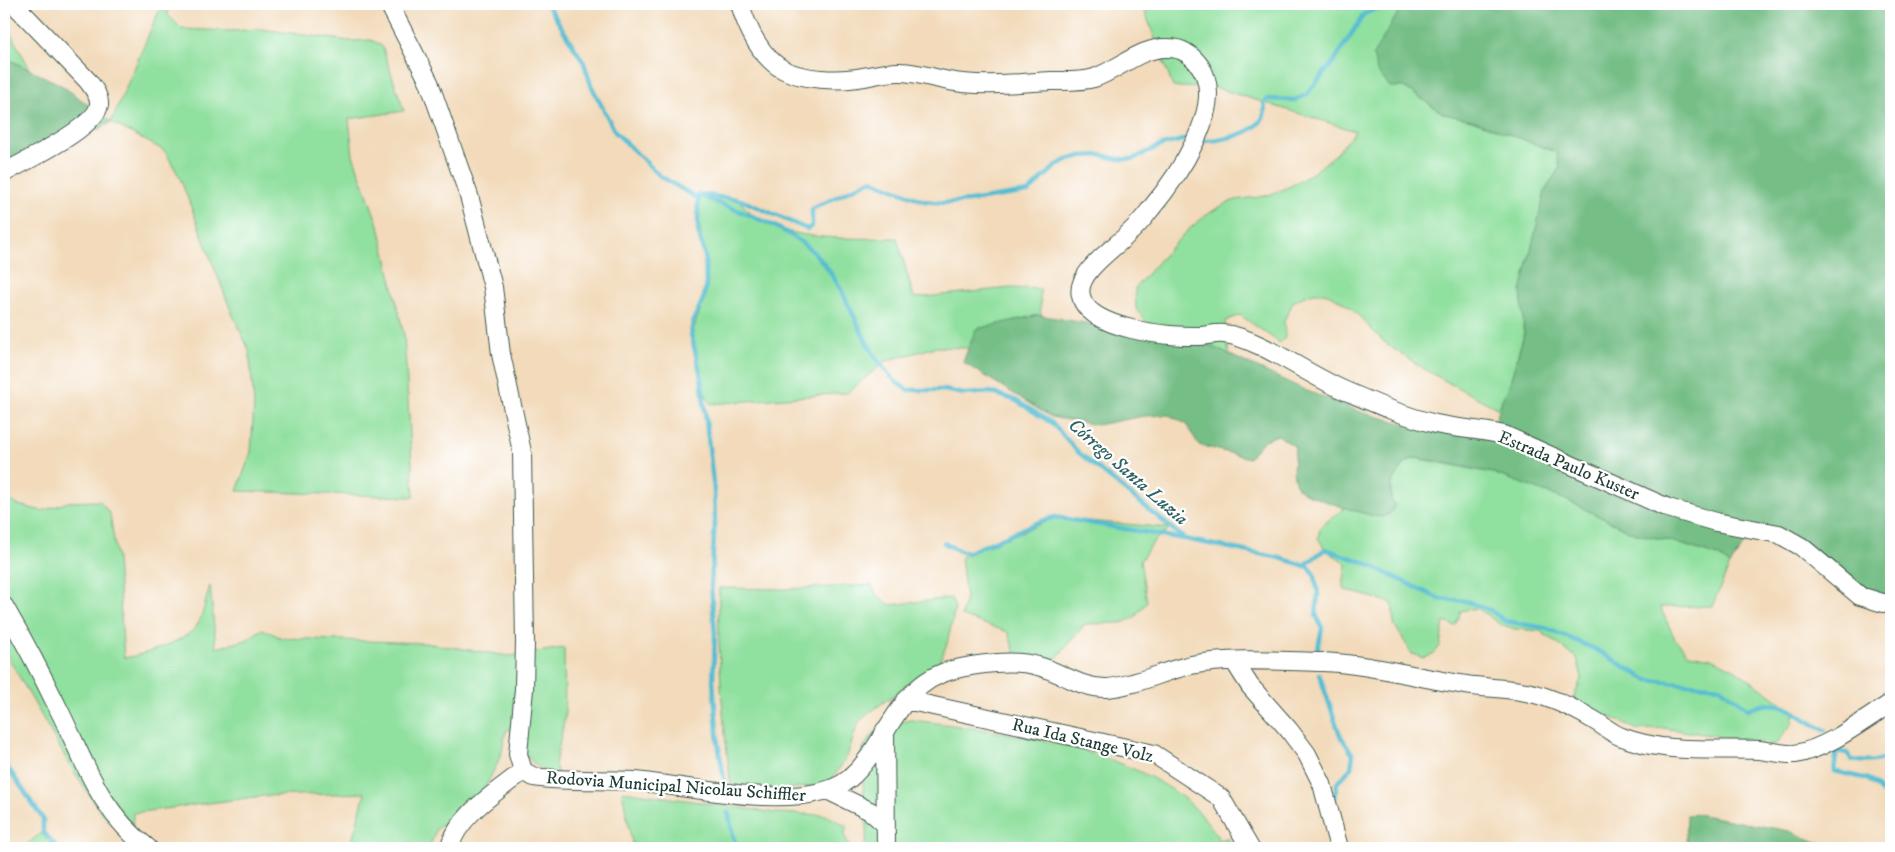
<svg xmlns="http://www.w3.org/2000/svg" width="1895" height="852" font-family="'IM FELL DW Pica',serif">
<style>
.green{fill:#90e09f;stroke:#588e6a}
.forest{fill:#74be86;stroke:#4a7e5d}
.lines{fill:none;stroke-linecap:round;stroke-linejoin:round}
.stream{stroke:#55bdd1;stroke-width:4.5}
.minor-casing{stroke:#3f5548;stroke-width:20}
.minor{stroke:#fff;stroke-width:18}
.labels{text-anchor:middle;stroke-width:4.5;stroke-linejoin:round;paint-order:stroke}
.street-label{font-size:18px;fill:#1f3d34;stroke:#fff}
.water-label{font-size:19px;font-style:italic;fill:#2f6363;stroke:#fff}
</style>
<rect width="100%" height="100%" fill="#fff"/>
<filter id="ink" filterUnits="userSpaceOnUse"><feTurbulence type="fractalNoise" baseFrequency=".02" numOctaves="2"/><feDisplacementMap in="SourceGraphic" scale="10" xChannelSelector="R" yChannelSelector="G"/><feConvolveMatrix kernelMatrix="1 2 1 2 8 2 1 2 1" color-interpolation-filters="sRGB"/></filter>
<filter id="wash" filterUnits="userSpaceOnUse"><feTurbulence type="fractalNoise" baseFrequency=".0096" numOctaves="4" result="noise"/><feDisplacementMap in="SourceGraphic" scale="20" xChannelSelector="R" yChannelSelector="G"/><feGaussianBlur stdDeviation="1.12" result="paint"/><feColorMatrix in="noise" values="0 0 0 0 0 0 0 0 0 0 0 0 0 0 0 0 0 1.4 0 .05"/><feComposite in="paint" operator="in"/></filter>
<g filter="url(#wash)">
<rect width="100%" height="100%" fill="#f2daba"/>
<path class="green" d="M 162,4 L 167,4 L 168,15 L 182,29 L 232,31 L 261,29 L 350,41 L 371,40 L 382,46 L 404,111 L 349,119 L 353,155 L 380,230 L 404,335 L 414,497 L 237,491 L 251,452 L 254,403 L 249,350 L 231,311 L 180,178 L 165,151 L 111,122 Z
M 1142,4 L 1407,4 L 1398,13 L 1404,87 L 1444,114 L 1472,120 L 1556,152 L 1560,167 L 1545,191 L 1523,327 L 1524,334 L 1508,389 L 1499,409 C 1460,389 1422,370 1387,344 C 1368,329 1355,306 1332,296 C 1318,289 1305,295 1293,302 L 1284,321 L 1285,338 L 1280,343 L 1240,315 L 1225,321 L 1229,355 L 1185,334 L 1147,323 L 1136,309 L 1135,288 C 1161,259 1194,216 1230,202 C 1242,197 1256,199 1268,195 C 1303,184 1333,161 1355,131 L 1217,88 L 1173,87 Z
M 4,26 L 9,31 L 29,67 L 28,69 L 4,57 Z
M 702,197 L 738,197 C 762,245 851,238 897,238 L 914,298 L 1010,288 L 1040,289 L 1041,316 L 976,329 L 969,348 L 936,347 L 886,361 L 847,393 L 711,404 C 708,398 703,392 701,386 C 697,368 701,355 691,339 C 694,323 702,310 705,295 C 710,269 699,233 697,206 Z
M 1415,458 L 1493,473 L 1564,499 L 1633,533 L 1671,541 L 1719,556 L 1730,565 L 1712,606 L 1660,607 L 1675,639 L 1689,654 L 1712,658 L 1736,670 L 1794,712 L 1792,724 L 1775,745 L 1663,728 L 1638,730 L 1613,718 L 1571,704 L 1582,677 L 1577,658 L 1540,631 L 1515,629 L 1500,624 L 1477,608 L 1461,611 L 1455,626 L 1444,622 L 1440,646 L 1433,655 L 1423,658 L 1412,654 L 1394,624 L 1392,603 L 1345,590 C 1342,580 1346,574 1346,564 C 1332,552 1326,555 1318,537 L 1321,526 L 1346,507 L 1363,513 L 1391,499 C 1390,481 1398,466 1415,458 Z
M 4,493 L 15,504 L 42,511 L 68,502 L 100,501 L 110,514 L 117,559 L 124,658 C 142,655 184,642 196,627 C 203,617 206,598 210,586 L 216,648 L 246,640 L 262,629 L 282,638 L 425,643 L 509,656 L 564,648 L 565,717 L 555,765 L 559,777 C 529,766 524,756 516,727 L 506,731 L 501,756 L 484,790 L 475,800 L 437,828 L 429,848 L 350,848 L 365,793 L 263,796 L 133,813 L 132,840 L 120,833 L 99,810 L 68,762 L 4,650 Z
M 1055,518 L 1170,528 L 1154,541 L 1140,561 L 1147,602 L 1134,618 L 1121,623 L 1085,624 L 1053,662 L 1037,673 L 1016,657 L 1008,632 L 961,616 L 966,598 L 961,557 Z
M 871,585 L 877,595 L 890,605 L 951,598 L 955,608 L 947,644 L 937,667 L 906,690 L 891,697 L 870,712 L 858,723 L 847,757 L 828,785 L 732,794 C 723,725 717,657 719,588 L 787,589 Z
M 911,720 C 1002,731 1173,750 1219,840 L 1227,838 L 1232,848 L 861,848 L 866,843 L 867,815 L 860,762 L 864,746 L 880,726 Z
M 622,791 L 776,813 L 826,815 L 846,826 L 845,837 L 851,848 L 857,848 L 633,848 Z
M 43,831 L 53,848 L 23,848 Z"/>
<path class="forest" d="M 1407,4 L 1891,4 L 1891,607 L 1848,593 L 1773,539 L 1751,534 L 1730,565 L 1718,556 L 1671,541 L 1633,533 L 1564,499 L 1493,473 L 1432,460 L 1414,458 L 1405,463 L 1390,486 L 1391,499 L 1395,505 L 1391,513 C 1388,514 1384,517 1381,517 C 1371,517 1304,496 1299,489 C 1290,478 1294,461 1295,447 L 1278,435 L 1264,440 L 1249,458 L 1199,445 L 1186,424 L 1169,415 L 1144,416 L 1097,425 L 1051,417 L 963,362 L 976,329 L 1038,315 L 1115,328 L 1185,334 L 1307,391 L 1364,413 L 1417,427 L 1494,427 L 1502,399 L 1508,389 L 1524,334 L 1521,291 L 1545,191 L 1560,167 L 1556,152 L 1472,120 L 1444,114 L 1404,87 L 1390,87 L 1377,71 L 1373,55 L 1398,13 Z
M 4,57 L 61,85 L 112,122 L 4,180 Z
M 1697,814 L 1789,831 L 1831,848 L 1686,848 L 1687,815 Z"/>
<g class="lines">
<path class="stream" d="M 547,4 L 584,63 L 591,85 L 615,132 L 660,176 L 697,198
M 1205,141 C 1224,141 1271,131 1264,104 L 1267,99 L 1295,100 L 1306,95 L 1335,60 L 1364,14 L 1389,4
M 699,194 L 741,200 L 807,229 L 812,226 L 812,209 L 871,180 L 924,201 L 943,203 L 969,201 L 1028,192 L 1056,166 L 1064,161 L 1081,156 L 1102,155 L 1118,159 L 1133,159 L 1162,145 L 1187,139
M 698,195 C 737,211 791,226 819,258 C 855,297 861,360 907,390 L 944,390 L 964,394 L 990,392 L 1015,400 L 1052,423 L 1078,452 L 1185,539 L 1280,558 L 1309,567 L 1315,576 L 1318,594 L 1316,615 L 1322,628 L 1317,653
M 698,195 L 698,232 L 705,256 L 706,283 L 704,297 L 693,321 L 691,334 L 701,376 L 714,491 L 715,520 L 711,585 L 715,635 L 713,681 L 718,743 L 725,785
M 944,543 L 962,552 L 969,552 L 1039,522 L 1055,517 L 1184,539
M 1304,566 L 1325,549 L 1363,562 L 1440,599 L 1466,601 L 1490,610 L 1505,621 L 1545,628 L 1567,637 L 1595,649 L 1647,680 L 1720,687 L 1748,709 C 1789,694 1792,717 1825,730
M 1319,674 L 1340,735 L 1353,755 L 1351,768 L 1337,783 L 1334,803
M 1836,747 L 1841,752 L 1847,753 L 1852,760 C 1867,763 1878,762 1891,756
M 1837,749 L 1834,771 L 1868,779 L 1891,801
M 4,762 L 43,819 L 43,832 L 58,848
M 728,812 L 736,848"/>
</g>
</g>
<g filter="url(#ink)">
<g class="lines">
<g class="minor-casing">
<path id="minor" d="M 389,4 L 429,82 L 469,196 L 493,287 L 501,354 L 522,452 L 525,642 L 524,689 L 518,754 L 523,771 L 534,777 C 567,782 601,779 635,781 C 690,786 805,814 849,779 C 888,746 896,684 952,670 C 976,664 1014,659 1038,666 C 1061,672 1082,689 1107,688 C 1135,686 1163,671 1191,665 C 1231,657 1281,661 1322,662 C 1371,664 1418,678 1466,685 C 1492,689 1520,688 1545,697 C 1563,703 1581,712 1597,722 C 1605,727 1613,734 1622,737 C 1665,754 1714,748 1759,750 C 1771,751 1783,755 1795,754 C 1827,749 1864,720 1891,703
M 740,4 C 747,28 761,58 784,70 C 804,80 837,81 858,78 C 872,76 888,71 901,72 C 922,73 942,81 963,83 C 992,86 1021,83 1050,81 C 1064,81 1081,82 1094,78 C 1118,70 1142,46 1169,48 C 1182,48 1192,55 1200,66 C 1228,106 1175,180 1149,211 C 1143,219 1136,227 1128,234 C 1114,249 1075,273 1081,296 C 1088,330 1171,337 1199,336 C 1207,336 1215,333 1224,334 C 1258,337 1312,378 1348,392 C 1376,404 1406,417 1436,424 C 1458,429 1480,429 1504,435 L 1668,508 L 1716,522 L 1779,534 L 1802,547 L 1860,596 L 1883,603 L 1891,603
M 4,173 C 24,161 96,128 99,105 C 100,96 93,88 88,81 L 14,4
M 4,606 C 23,639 41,673 58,708 C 85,761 98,810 148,848
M 1234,661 L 1250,686 L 1289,730 L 1307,754 L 1322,784 L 1339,848
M 906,700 L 1154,754 L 1221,798 L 1250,848
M 885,730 L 886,848
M 829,791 L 870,811 L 886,825
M 449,848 C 459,814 497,792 523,771"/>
</g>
<use href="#minor" class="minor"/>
</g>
</g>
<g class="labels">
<g class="street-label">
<text transform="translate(1569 465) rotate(23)" y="6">Estrada Paulo Kuster</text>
<text transform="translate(1083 740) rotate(13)" y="6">Rua Ida Stange Volz</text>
<text transform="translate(676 786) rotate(4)" y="6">Rodovia Municipal Nicolau Schiffler</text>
</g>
<g class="water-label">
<text transform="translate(1129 471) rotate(41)" y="7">Córrego Santa Luzia</text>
</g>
</g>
<rect width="1895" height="852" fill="none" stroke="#fff" stroke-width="20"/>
</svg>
